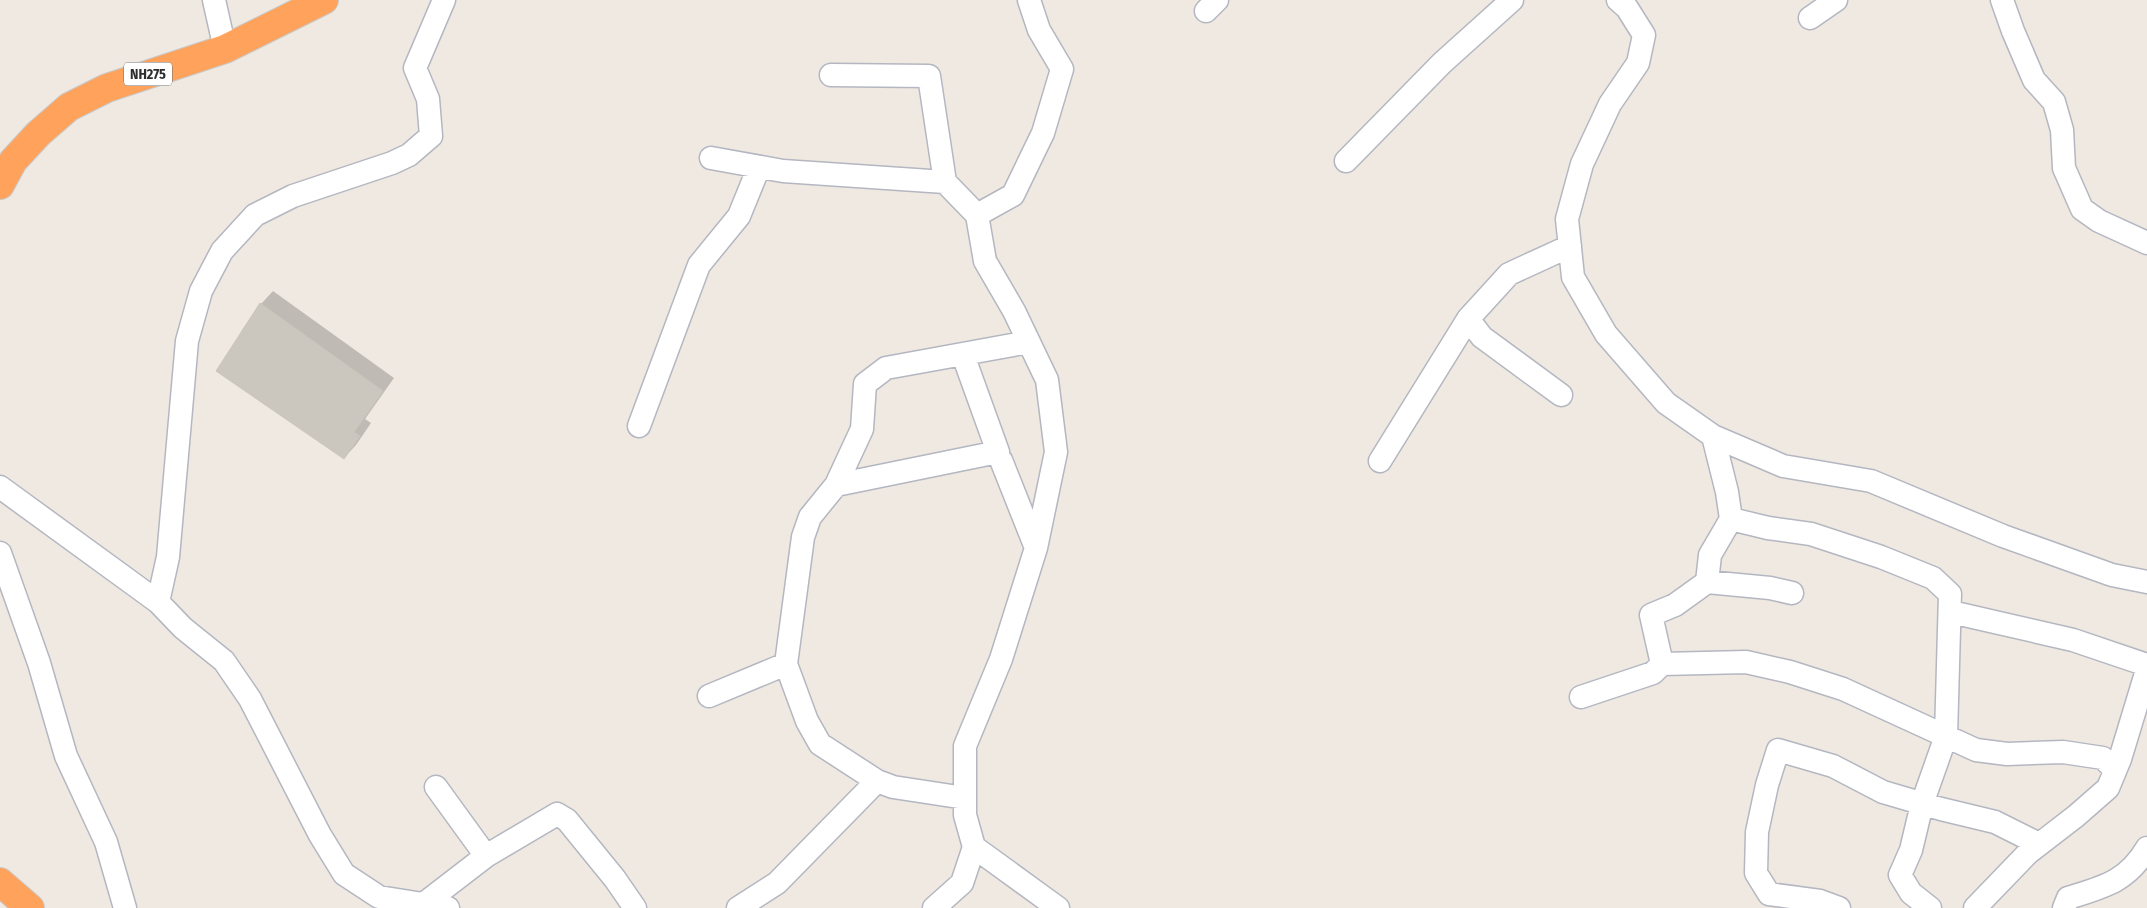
<svg xmlns="http://www.w3.org/2000/svg" width="2147" height="908" font-family="'Fira Sans Condensed',sans-serif">
<style>
.shadow{fill:#0003}
.building{fill:#cbc7bf;stroke:#cbc5ba}
.lines{fill:none;stroke-linecap:round;stroke-linejoin:round}
.minor-casing{stroke:#b4b7c1;stroke-width:25}
.highway-casing{stroke:#c9c9c9;stroke-width:30}
.minor{stroke:#fff;stroke-width:22}
.highway{stroke:#ffa35c;stroke-width:28}
.labels{text-anchor:middle;stroke-width:4;stroke-linejoin:round;paint-order:stroke}
.shield{fill:#fff;stroke:#6d6d6d;stroke-width:1}
.shield-label{font-size:14px;font-weight:bold;fill:#2e2e2e}
</style>
<rect width="100%" height="100%" fill="#efe9e1"/>
<path class="shadow" d="M 273,291 L 394,378 L 365,419 L 371,423 L 356,445 L 344,458 L 242,330 L 261,304 Z"/>
<path class="building" d="M 260,303 L 383,391 L 354,432 L 360,436 L 344,459 L 216,371 Z"/>
<g class="lines">
<g class="minor-casing">
<path id="minor" d="M 214,0 L 225,49
M 1618,0 L 1627,8 L 1644,35 L 1638,63 L 1610,104 L 1582,164 L 1567,219 L 1573,277 L 1606,334 L 1666,403 L 1713,436 L 1783,466 L 1871,481 L 2003,536 L 2112,575 L 2147,582
M 2002,0 L 2013,31 L 2034,80 L 2054,102 L 2062,130 L 2064,168 L 2082,209 L 2099,221 L 2147,243
M 1206,11 L 1217,0
M 1810,18 L 1836,0
M 831,75 L 929,76 L 945,182
M 711,158 L 783,171 L 945,182 L 977,215 L 985,261 L 1014,311 L 1047,380 L 1056,452 L 1036,548 L 1001,659 L 965,746 L 965,815 L 974,847 L 962,883 L 934,908
M 1346,161 L 1442,63 L 1512,0
M 977,215 L 1013,195 L 1043,133 L 1062,69 L 1039,30 L 1029,0
M 1468,319 L 1482,337 L 1561,395
M 639,426 L 699,265 L 739,216 L 759,167
M 1713,436 L 1727,492 L 1731,519 L 1768,528 L 1811,534 L 1881,557 L 1933,578 L 1950,594 L 1946,736 L 1922,804 L 1911,850 L 1900,875 L 1911,893 L 1930,908
M 1001,460 L 1036,548
M 1380,461 L 1468,319 L 1509,274 L 1570,246
M 836,485 L 998,452 L 963,355
M 0,487 L 158,602 L 183,628 L 224,661 L 250,699 L 320,835 L 344,874 L 379,897 L 448,908
M 0,553 L 39,663 L 66,756 L 106,842 L 125,908
M 1707,582 L 1710,555 L 1731,519
M 158,602 L 168,557 L 187,341 L 201,291 L 222,251 L 255,215 L 293,196 L 392,163 L 409,155 L 431,136 L 428,99 L 415,68 L 444,0
M 1951,612 L 2073,640 L 2147,665
M 1662,664 L 1651,615 L 1675,605 L 1707,582 L 1770,588 L 1792,593
M 709,696 L 786,664
M 1581,697 L 1653,673 L 1662,664 L 1746,662 L 1790,672 L 1843,689 L 1976,750 L 2007,754 L 2063,752 L 2103,758 L 2115,770
M 436,787 L 486,856
M 965,798 L 893,787 L 877,781 L 820,744 L 807,721 L 786,664 L 803,537 L 810,517 L 836,485 L 862,429 L 865,384 L 886,368 L 1029,342
M 974,847 L 1058,908
M 425,903 L 486,856 L 557,814 L 567,820 L 615,879 L 635,908
M 738,908 L 777,883 L 877,781
M 1839,908 L 1820,901 L 1769,894 L 1756,873 L 1757,832 L 1767,785 L 1778,750 L 1833,766 L 1883,792 L 1941,809 L 1995,822 L 2039,844
M 1975,908 L 2028,853 L 2076,816 L 2108,788 L 2120,759 L 2147,670
M 2064,908 L 2068,898 C 2103,887 2127,882 2147,848"/>
</g>
<g class="highway-casing">
<path id="highway" d="M 0,185 L 13,161 L 38,134 L 69,107 L 107,88 L 225,49 L 324,0
M 0,882 L 30,908"/>
</g>
<use href="#minor" class="minor"/>
<use href="#highway" class="highway"/>
</g>
<g class="labels">
<rect class="shield" x="124" y="62.5" width="48" height="23" rx="4"/>
<g class="shield-label">
<text x="148" y="79">NH275</text>
</g>
</g>
</svg>
